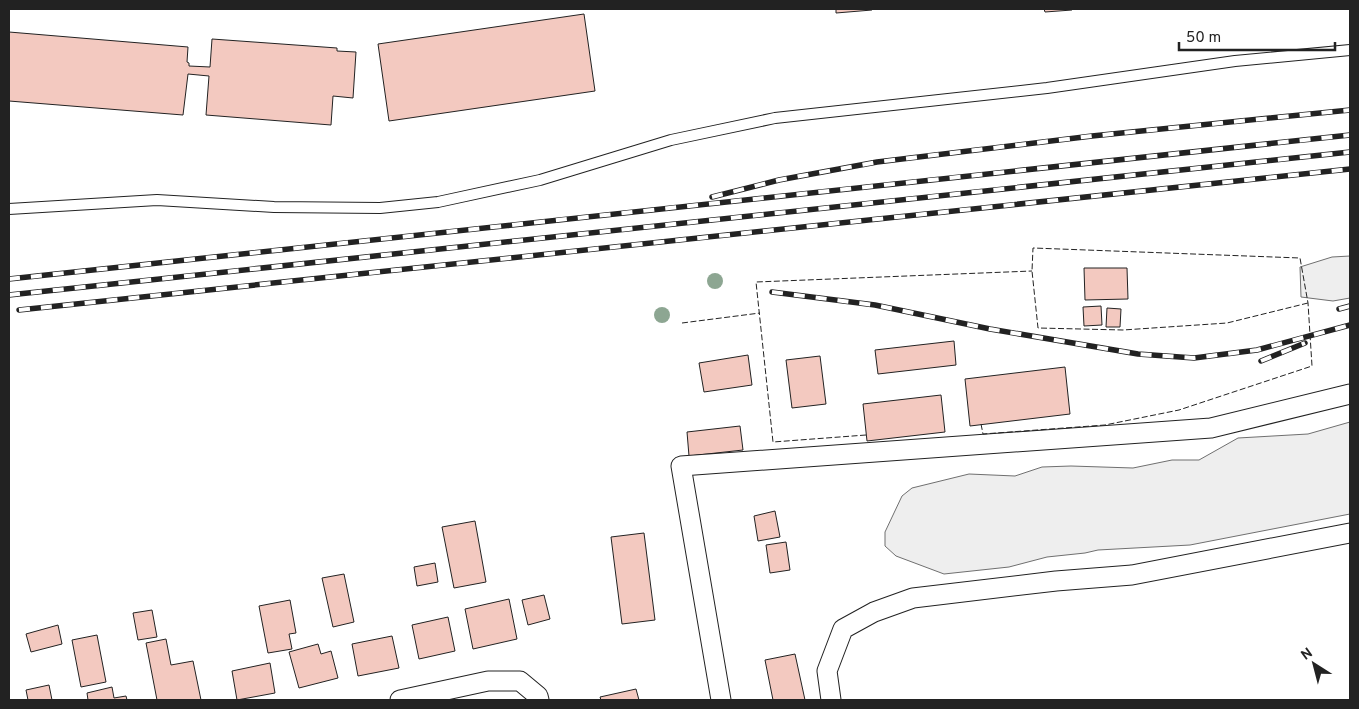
<svg xmlns="http://www.w3.org/2000/svg" width="1359" height="709" font-family="Overpass,sans-serif">
<style>
.green{fill:#eee;stroke:#6f6f6f}
.building{fill:#f3c9c0;stroke:#222}
.lines{fill:none;stroke-linecap:round;stroke-linejoin:round}
.service-casing{stroke:#222;stroke-width:12}
.minor-casing{stroke:#222;stroke-width:21}
.service{stroke:#fff;stroke-width:10}
.minor{stroke:#fff;stroke-width:19}
.rail-casing{stroke:#222;stroke-width:5.5}
.rail{stroke:#fff;stroke-width:4;stroke-dasharray:11;stroke-linecap:butt}
.fence{stroke:#222;stroke-width:1;stroke-dasharray:6 2.5;stroke-linecap:butt}
.tree{fill:#8da692}
</style>
<rect width="100%" height="100%" fill="#fff"/>
<path class="green" d="M 1350,256 L 1350,298 L 1333,301 L 1301,297 L 1300,267 L 1332,257 Z
M 1350,422 L 1350,514 L 1190,545 L 1098,550 L 1085,553 L 1047,557 L 1009,567 L 944,574 L 896,556 L 885,546 L 885,532 L 902,496 L 912,488 L 969,474 L 1015,476 L 1042,467 L 1071,466 L 1133,468 L 1172,460 L 1199,460 L 1238,438 L 1308,434 Z"/>
<path class="building" d="M 836,9 L 872,9 L 872,10 L 836,13 Z
M 1044,9 L 1072,9 L 1072,10 L 1045,12 Z
M 584,14 L 595,91 L 389,121 L 378,44 Z
M 9,32 L 188,47 L 187,62 L 189,63 L 189,66 L 210,67 L 212,39 L 337,48 L 337,51 L 356,52 L 353,98 L 333,96 L 331,125 L 206,115 L 209,76 L 188,74 L 183,115 L 9,101 Z
M 1084,268 L 1127,268 L 1128,299 L 1085,300 Z
M 1101,306 L 1102,325 L 1084,326 L 1083,307 Z
M 1107,308 L 1121,309 L 1120,327 L 1106,327 Z
M 954,341 L 956,365 L 878,374 L 875,350 Z
M 748,355 L 752,385 L 704,392 L 699,363 Z
M 820,356 L 826,404 L 792,408 L 786,360 Z
M 1065,367 L 1070,414 L 970,426 L 965,379 Z
M 941,395 L 945,432 L 867,441 L 863,404 Z
M 740,426 L 743,450 L 689,456 L 687,432 Z
M 775,511 L 780,537 L 758,541 L 754,516 Z
M 475,521 L 486,582 L 454,588 L 442,527 Z
M 644,533 L 655,620 L 622,624 L 611,537 Z
M 786,542 L 790,570 L 770,573 L 766,545 Z
M 435,563 L 438,582 L 417,586 L 414,567 Z
M 344,574 L 354,622 L 333,627 L 322,578 Z
M 544,595 L 550,619 L 528,625 L 522,600 Z
M 509,599 L 517,639 L 473,649 L 465,609 Z
M 290,600 L 296,633 L 289,634 L 292,649 L 268,653 L 259,606 Z
M 152,610 L 157,637 L 138,640 L 133,613 Z
M 448,617 L 455,651 L 419,659 L 412,625 Z
M 58,625 L 62,644 L 31,652 L 26,634 Z
M 97,635 L 106,682 L 81,687 L 72,640 Z
M 392,636 L 399,668 L 358,676 L 352,644 Z
M 166,639 L 171,665 L 193,661 L 201,700 L 157,700 L 146,643 Z
M 318,644 L 321,654 L 331,651 L 338,678 L 299,688 L 289,652 Z
M 795,654 L 805,700 L 773,700 L 765,660 Z
M 270,663 L 275,693 L 237,700 L 232,671 Z
M 49,685 L 52,700 L 28,700 L 26,690 Z
M 112,687 L 114,698 L 126,696 L 127,700 L 88,700 L 87,693 Z
M 636,689 L 639,700 L 601,700 L 600,697 Z"/>
<g class="lines">
<g class="service-casing">
<path id="service" d="M 9,209 L 157,200 L 274,207 L 380,208 L 438,202 L 540,180 L 671,140 L 775,118 L 1047,88 L 1235,61 L 1350,50"/>
</g>
<g class="minor-casing">
<path id="minor" d="M 400,700 L 488,681 L 520,681 L 538,696 L 539,700
M 721,700 L 681,466 L 1211,428 L 1350,394
M 831,700 L 827,671 L 843,629 L 874,612 L 913,598 L 1056,581 L 1132,575 L 1350,533"/>
</g>
<use href="#service" class="service"/>
<use href="#minor" class="minor"/>
<g class="rail-casing">
<path id="rail" d="M 712,197 L 779,180 L 877,162 L 1092,136 L 1350,110
M 9,279 L 1350,135
M 772,292 L 875,305 L 990,329 L 1138,354 L 1194,358 L 1257,350 L 1350,325
M 9,295 L 1350,152
M 1339,309 L 1350,306
M 19,310 L 1350,169
M 1261,361 L 1305,343"/>
</g>
<use href="#rail" class="rail"/>
<path class="fence" d="M 682,323 L 760,313
M 981,424 L 983,434 L 1105,425 L 1179,410 L 1312,366 L 1308,303 L 1300,258 L 1033,248 L 1032,271 L 1038,328 L 1123,330 L 1227,323 L 1308,303
M 866,435 L 773,442 L 756,282 L 1032,271"/>
</g>
<g class="tree">
<circle cx="715" cy="281" r="8"/>
<circle cx="662" cy="315" r="8"/>
</g>
<rect width="1359" height="709" fill="none" stroke="#222222" stroke-width="20"/>
<g transform="translate(1314 664) rotate(324)" stroke="#ffffff" stroke-width="4" paint-order="stroke">
<path d="M0-4L9 19L0 12L-9 19Z" fill="#222222"/>
<text y="-8" font-size="14" font-weight="bold" text-anchor="middle" fill="#222222">N</text>
</g>
<path d="M1179 42v8h156v-8" fill="none" stroke="#222222" stroke-width="2.5"/>
<text x="1186" y="42" font-size="15" fill="#222222" stroke="#ffffff" stroke-width="4" paint-order="stroke">50 m</text>
</svg>
